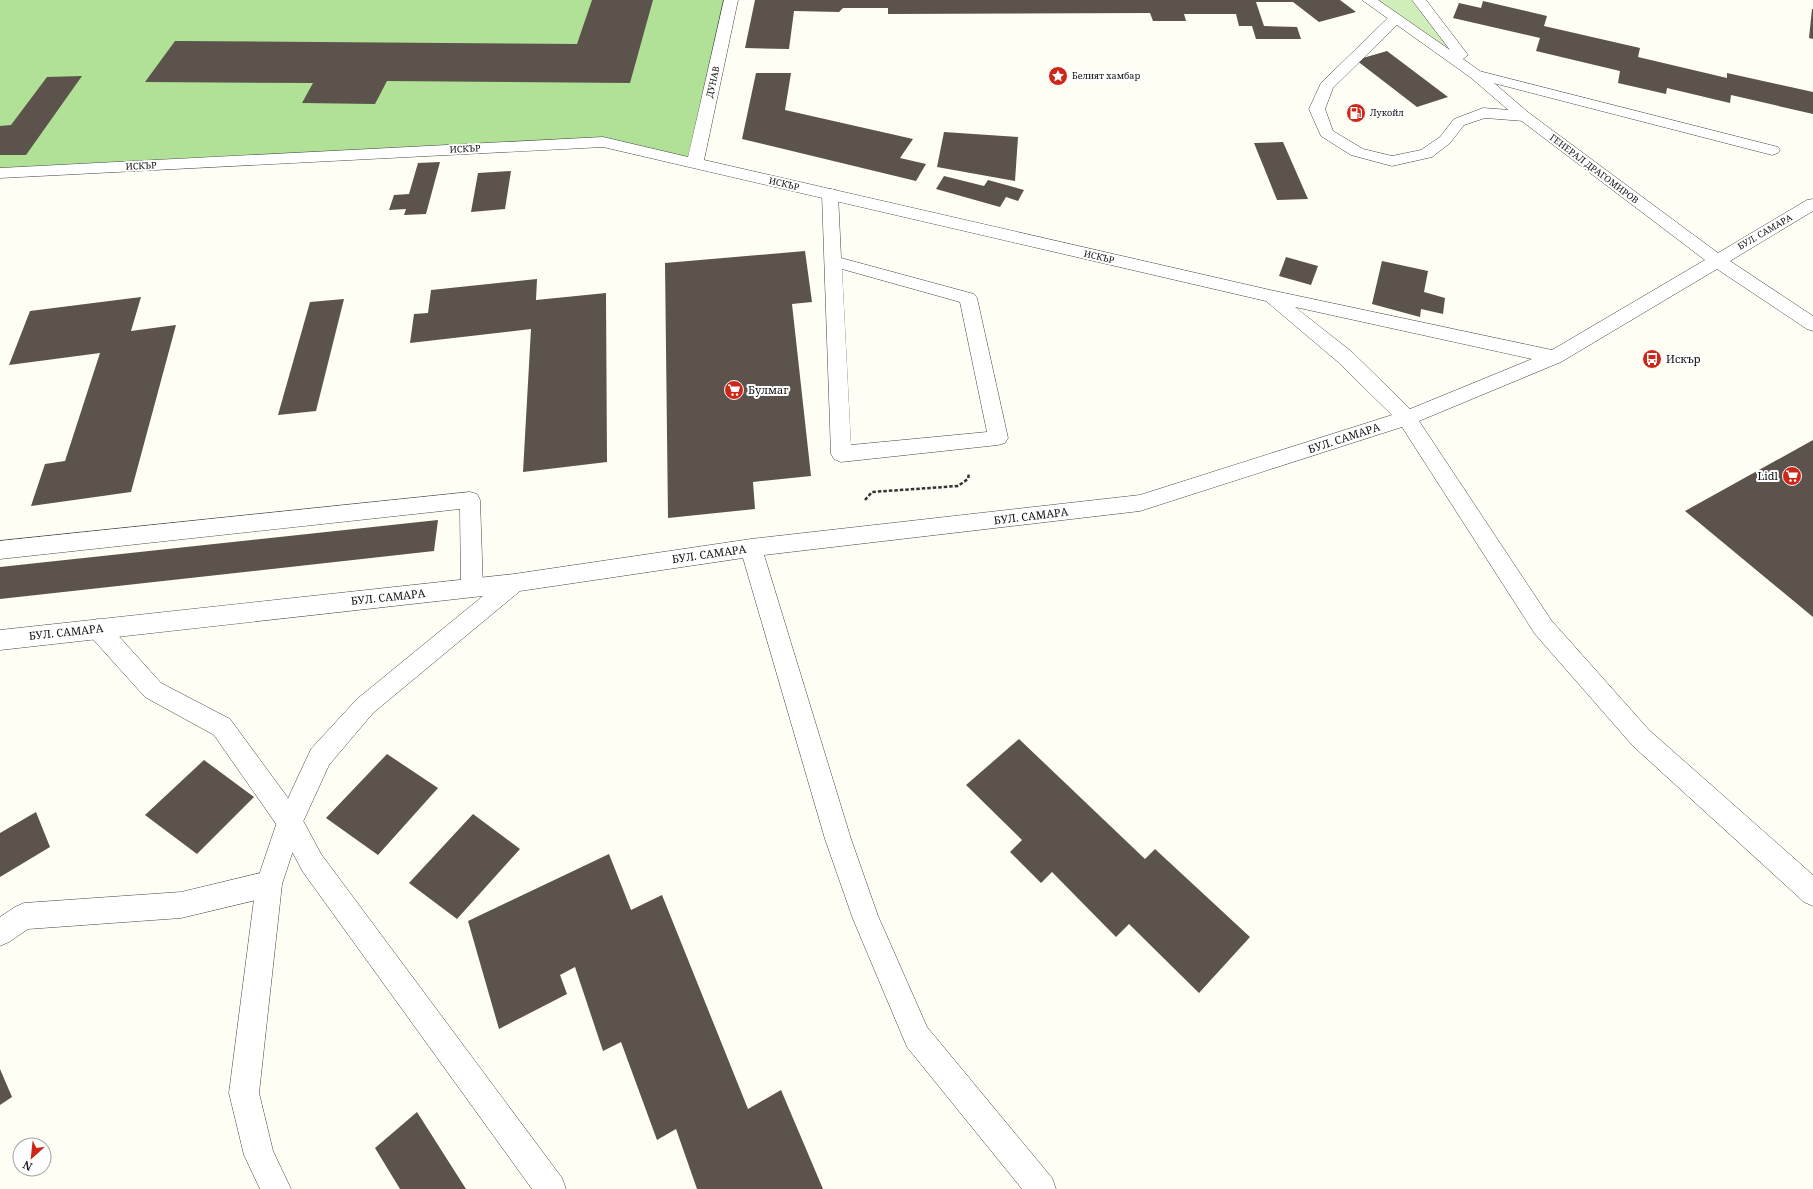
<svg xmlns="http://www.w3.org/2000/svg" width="1813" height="1189" font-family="'Noto Serif',serif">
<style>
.green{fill:#cfeeb9}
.forest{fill:#b0e197}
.building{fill:#5b534c}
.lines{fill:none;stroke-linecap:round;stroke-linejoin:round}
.service-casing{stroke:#444;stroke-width:1}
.minor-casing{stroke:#444;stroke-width:1}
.path{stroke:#333;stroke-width:2.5;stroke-dasharray:3.5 2;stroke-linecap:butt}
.service{fill:#fff;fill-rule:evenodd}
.minor{fill:#fff;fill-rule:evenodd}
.labels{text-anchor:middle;stroke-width:4;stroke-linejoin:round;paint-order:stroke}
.far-poi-label{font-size:9px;fill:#111;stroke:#fff;text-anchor:start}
.far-street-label{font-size:9px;fill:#111;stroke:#fff}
.poi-label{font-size:11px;fill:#111;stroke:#fff;text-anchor:start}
.street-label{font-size:11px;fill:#111;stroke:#fff}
</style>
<rect width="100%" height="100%" fill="#fffef4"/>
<path class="green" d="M 1369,0 L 1421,0 L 1475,74 Z"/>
<path class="forest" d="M 0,0 L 731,0 L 695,163 L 603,142 L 0,173 Z"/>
<path class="building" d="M 592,0 L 653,0 L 630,83 L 387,81 L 375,104 L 302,103 L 313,83 L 145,82 L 175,41 L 577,44 Z
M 755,0 L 1340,0 L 1356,12 L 1319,22 L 1293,2 L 1256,2 L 1264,26 L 1297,27 L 1301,39 L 1256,39 L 1252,26 L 1239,26 L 1236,14 L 1184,14 L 1186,21 L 1153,21 L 1150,13 L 888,14 L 888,8 L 843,8 L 839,12 L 794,11 L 789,49 L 745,48 Z
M 1483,1 L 1547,16 L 1544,26 L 1640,48 L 1638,57 L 1727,78 L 1727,73 L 1813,92 L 1813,114 L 1731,95 L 1730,103 L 1667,88 L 1666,94 L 1618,83 L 1620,71 L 1536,51 L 1540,38 L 1453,18 L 1459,3 L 1481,8 Z
M 1812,9 L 1813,9 L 1813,39 L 1809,38 Z
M 1387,51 L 1448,97 L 1417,107 L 1356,60 Z
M 756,73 L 791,73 L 785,110 L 913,139 L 900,158 L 926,164 L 916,181 L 742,139 Z
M 82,76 L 26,155 L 0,155 L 0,126 L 11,125 L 47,77 Z
M 944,132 L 1018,137 L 1015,181 L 937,167 Z
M 1283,142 L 1308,199 L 1277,200 L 1254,143 Z
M 440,162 L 426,214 L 404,215 L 406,209 L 389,210 L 394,195 L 409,194 L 418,163 Z
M 511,171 L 505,209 L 471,212 L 478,173 Z
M 944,176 L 984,186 L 988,180 L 1024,190 L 1018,201 L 1006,197 L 1000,207 L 936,189 Z
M 805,251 L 812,302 L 792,304 L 811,476 L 753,482 L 755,509 L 668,518 L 665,263 Z
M 1286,257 L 1318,266 L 1311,285 L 1279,276 Z
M 1382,261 L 1428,271 L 1424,292 L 1445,298 L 1443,314 L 1421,309 L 1420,317 L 1372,304 Z
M 537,279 L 536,300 L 606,293 L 607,462 L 523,472 L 531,329 L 410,343 L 414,314 L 428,313 L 431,290 Z
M 141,297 L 131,331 L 176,325 L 131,492 L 31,506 L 45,464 L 65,461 L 100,353 L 9,365 L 30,311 Z
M 344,299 L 316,411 L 278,415 L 310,302 Z
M 1813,440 L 1813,617 L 1685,511 Z
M 438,520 L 434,551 L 0,599 L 0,567 Z
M 1019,739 L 1145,859 L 1155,849 L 1250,937 L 1199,993 L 1129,924 L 1116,937 L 1052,872 L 1041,883 L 1010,852 L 1022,840 L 966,785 Z
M 387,754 L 438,788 L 378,855 L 326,818 Z
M 204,760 L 254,797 L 197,854 L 145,815 Z
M 36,812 L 50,847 L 0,877 L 0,833 Z
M 473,814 L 520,849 L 457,919 L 409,883 Z
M 609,854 L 631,910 L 662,895 L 748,1109 L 781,1090 L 823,1189 L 697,1189 L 676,1129 L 657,1140 L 621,1042 L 603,1051 L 575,967 L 560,975 L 567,994 L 499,1029 L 468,921 Z
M 0,1069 L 12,1097 L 0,1105 Z
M 417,1112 L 466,1189 L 400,1189 L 375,1148 Z"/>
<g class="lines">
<g class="service-casing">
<path id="service" d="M 1395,15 L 1400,16 L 1402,19 L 1400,22 L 1333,88 L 1325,109 L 1333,131 L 1363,149 L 1392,156 L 1421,150 L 1440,137 L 1454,119 L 1483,108 L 1524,111 L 1529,113 L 1532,116 L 1529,119 L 1524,121 L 1485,118 L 1464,125 L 1450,143 L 1432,157 L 1392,166 L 1351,155 L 1321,136 L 1309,109 L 1321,83 L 1390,16 Z
M 1475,70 L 1778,147 L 1780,150 L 1778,153 L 1772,155 L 1470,77 L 1468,74 L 1470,71 Z
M 830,189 L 836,190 L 838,194 L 841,258 L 974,294 L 977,298 L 1008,438 L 1005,443 L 998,445 L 841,462 L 834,459 L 831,454 L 822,194 L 824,190 ZM 842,269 L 960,302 L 987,432 L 851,445 Z
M 470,492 L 477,494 L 480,500 L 483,588 L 480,594 L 472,597 L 464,594 L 461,588 L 460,509 L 0,559 L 0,541 Z
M 98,619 L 106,622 L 161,683 L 230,719 L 299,813 L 321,854 L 562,1178 L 566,1189 L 532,1189 L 303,872 L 281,831 L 214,735 L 145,697 L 90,636 L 87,629 L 90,622 Z
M 269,871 L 278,875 L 282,884 L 278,893 L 269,897 L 181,918 L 28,929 L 9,942 L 0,946 L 0,917 L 15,907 L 24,903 L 181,892 Z"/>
</g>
<g class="minor-casing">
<path id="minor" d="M 724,0 L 738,0 L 704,160 L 1270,290 L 1552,350 L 1705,260 L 1519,119 L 1470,77 L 1362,0 L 1378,0 L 1450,50 L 1412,0 L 1426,0 L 1468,55 L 1463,59 L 1480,71 L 1529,113 L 1718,253 L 1807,200 L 1813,199 L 1813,211 L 1730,261 L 1813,316 L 1813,331 L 1807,329 L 1717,269 L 1561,362 L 1419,421 L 1551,620 L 1649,730 L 1813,875 L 1813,906 L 1804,902 L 1633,746 L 1535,634 L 1402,427 L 1140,511 L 764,555 L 851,839 L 878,916 L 927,1027 L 1052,1178 L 1056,1189 L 1022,1189 L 907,1047 L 853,919 L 825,839 L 743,558 L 520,591 L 373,713 L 329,765 L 302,824 L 282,884 L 259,1093 L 273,1151 L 291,1189 L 260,1189 L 244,1155 L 229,1093 L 256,884 L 277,822 L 311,749 L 357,699 L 483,596 L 0,650 L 0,630 L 514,574 L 751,539 L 1140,495 L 1392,415 L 1338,362 L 1266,301 L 603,147 L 0,178 L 0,168 L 603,137 L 688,157 ZM 1295,307 L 1532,359 L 1410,409 L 1352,352 Z"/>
</g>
<path class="path" d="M 865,500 L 872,492 L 958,486 L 968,479 L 969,473"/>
<use href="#service" class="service"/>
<use href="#minor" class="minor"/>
</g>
<defs>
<g id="sight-disc" transform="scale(1)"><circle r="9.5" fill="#cf261a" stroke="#fff"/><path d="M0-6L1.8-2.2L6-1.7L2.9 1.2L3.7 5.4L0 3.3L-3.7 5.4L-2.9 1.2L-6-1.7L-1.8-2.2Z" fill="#fff"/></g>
<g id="fuel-disc" transform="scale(1)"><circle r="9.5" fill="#cf261a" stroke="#fff"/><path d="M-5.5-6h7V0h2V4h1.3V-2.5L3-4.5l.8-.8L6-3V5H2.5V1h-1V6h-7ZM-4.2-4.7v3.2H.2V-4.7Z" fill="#fff"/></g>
<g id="bus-disc" transform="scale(1)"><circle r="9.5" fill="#cf261a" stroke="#fff"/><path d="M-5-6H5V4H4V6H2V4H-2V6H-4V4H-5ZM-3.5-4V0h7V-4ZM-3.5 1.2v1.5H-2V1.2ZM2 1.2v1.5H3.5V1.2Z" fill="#fff"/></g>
<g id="supermarket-disc" transform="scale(1)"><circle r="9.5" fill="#cf261a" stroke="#fff"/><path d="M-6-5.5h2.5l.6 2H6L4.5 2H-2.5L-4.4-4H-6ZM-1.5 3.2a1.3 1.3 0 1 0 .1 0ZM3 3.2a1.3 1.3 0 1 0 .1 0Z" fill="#fff"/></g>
</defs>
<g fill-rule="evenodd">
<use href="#sight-disc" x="1058" y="76"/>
<use href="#fuel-disc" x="1356" y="113"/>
<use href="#bus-disc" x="1652" y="359"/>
<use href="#supermarket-disc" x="734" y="390"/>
<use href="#supermarket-disc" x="1792" y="476"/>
</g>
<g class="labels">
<g class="far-poi-label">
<text x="1072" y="79">Белият хамбар</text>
<text x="1370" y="116">Лукойл</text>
</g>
<g class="far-street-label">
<text transform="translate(713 82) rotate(-77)" y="3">ДУНАВ</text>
<text transform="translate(465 149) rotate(-3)" y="3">ИСКЪР</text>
<text transform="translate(141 166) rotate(-3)" y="3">ИСКЪР</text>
<text transform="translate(1594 169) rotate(37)" y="3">ГЕНЕРАЛ ДРАГОМИРОВ</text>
<text transform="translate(784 184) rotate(13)" y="3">ИСКЪР</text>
<text transform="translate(1765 232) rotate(-30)" y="3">БУЛ. САМАРА</text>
<text transform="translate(1099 257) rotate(13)" y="3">ИСКЪР</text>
</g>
<g class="poi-label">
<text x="1666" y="363">Искър</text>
<text x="748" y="394">Булмаг</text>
<text x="1778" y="480" text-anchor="end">Lidl</text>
</g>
<g class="street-label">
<text transform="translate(1344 438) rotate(-18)" y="4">БУЛ. САМАРА</text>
<text transform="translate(1031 516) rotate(-7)" y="4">БУЛ. САМАРА</text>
<text transform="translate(709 554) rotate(-8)" y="4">БУЛ. САМАРА</text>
<text transform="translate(388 597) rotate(-6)" y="4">БУЛ. САМАРА</text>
<text transform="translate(66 632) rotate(-6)" y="4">БУЛ. САМАРА</text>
</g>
</g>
<g transform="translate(32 1157) rotate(207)"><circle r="19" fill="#ffffff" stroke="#a0a0a0"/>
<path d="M0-3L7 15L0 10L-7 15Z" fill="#cf261a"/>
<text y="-6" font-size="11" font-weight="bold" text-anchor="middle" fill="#111111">N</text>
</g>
</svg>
